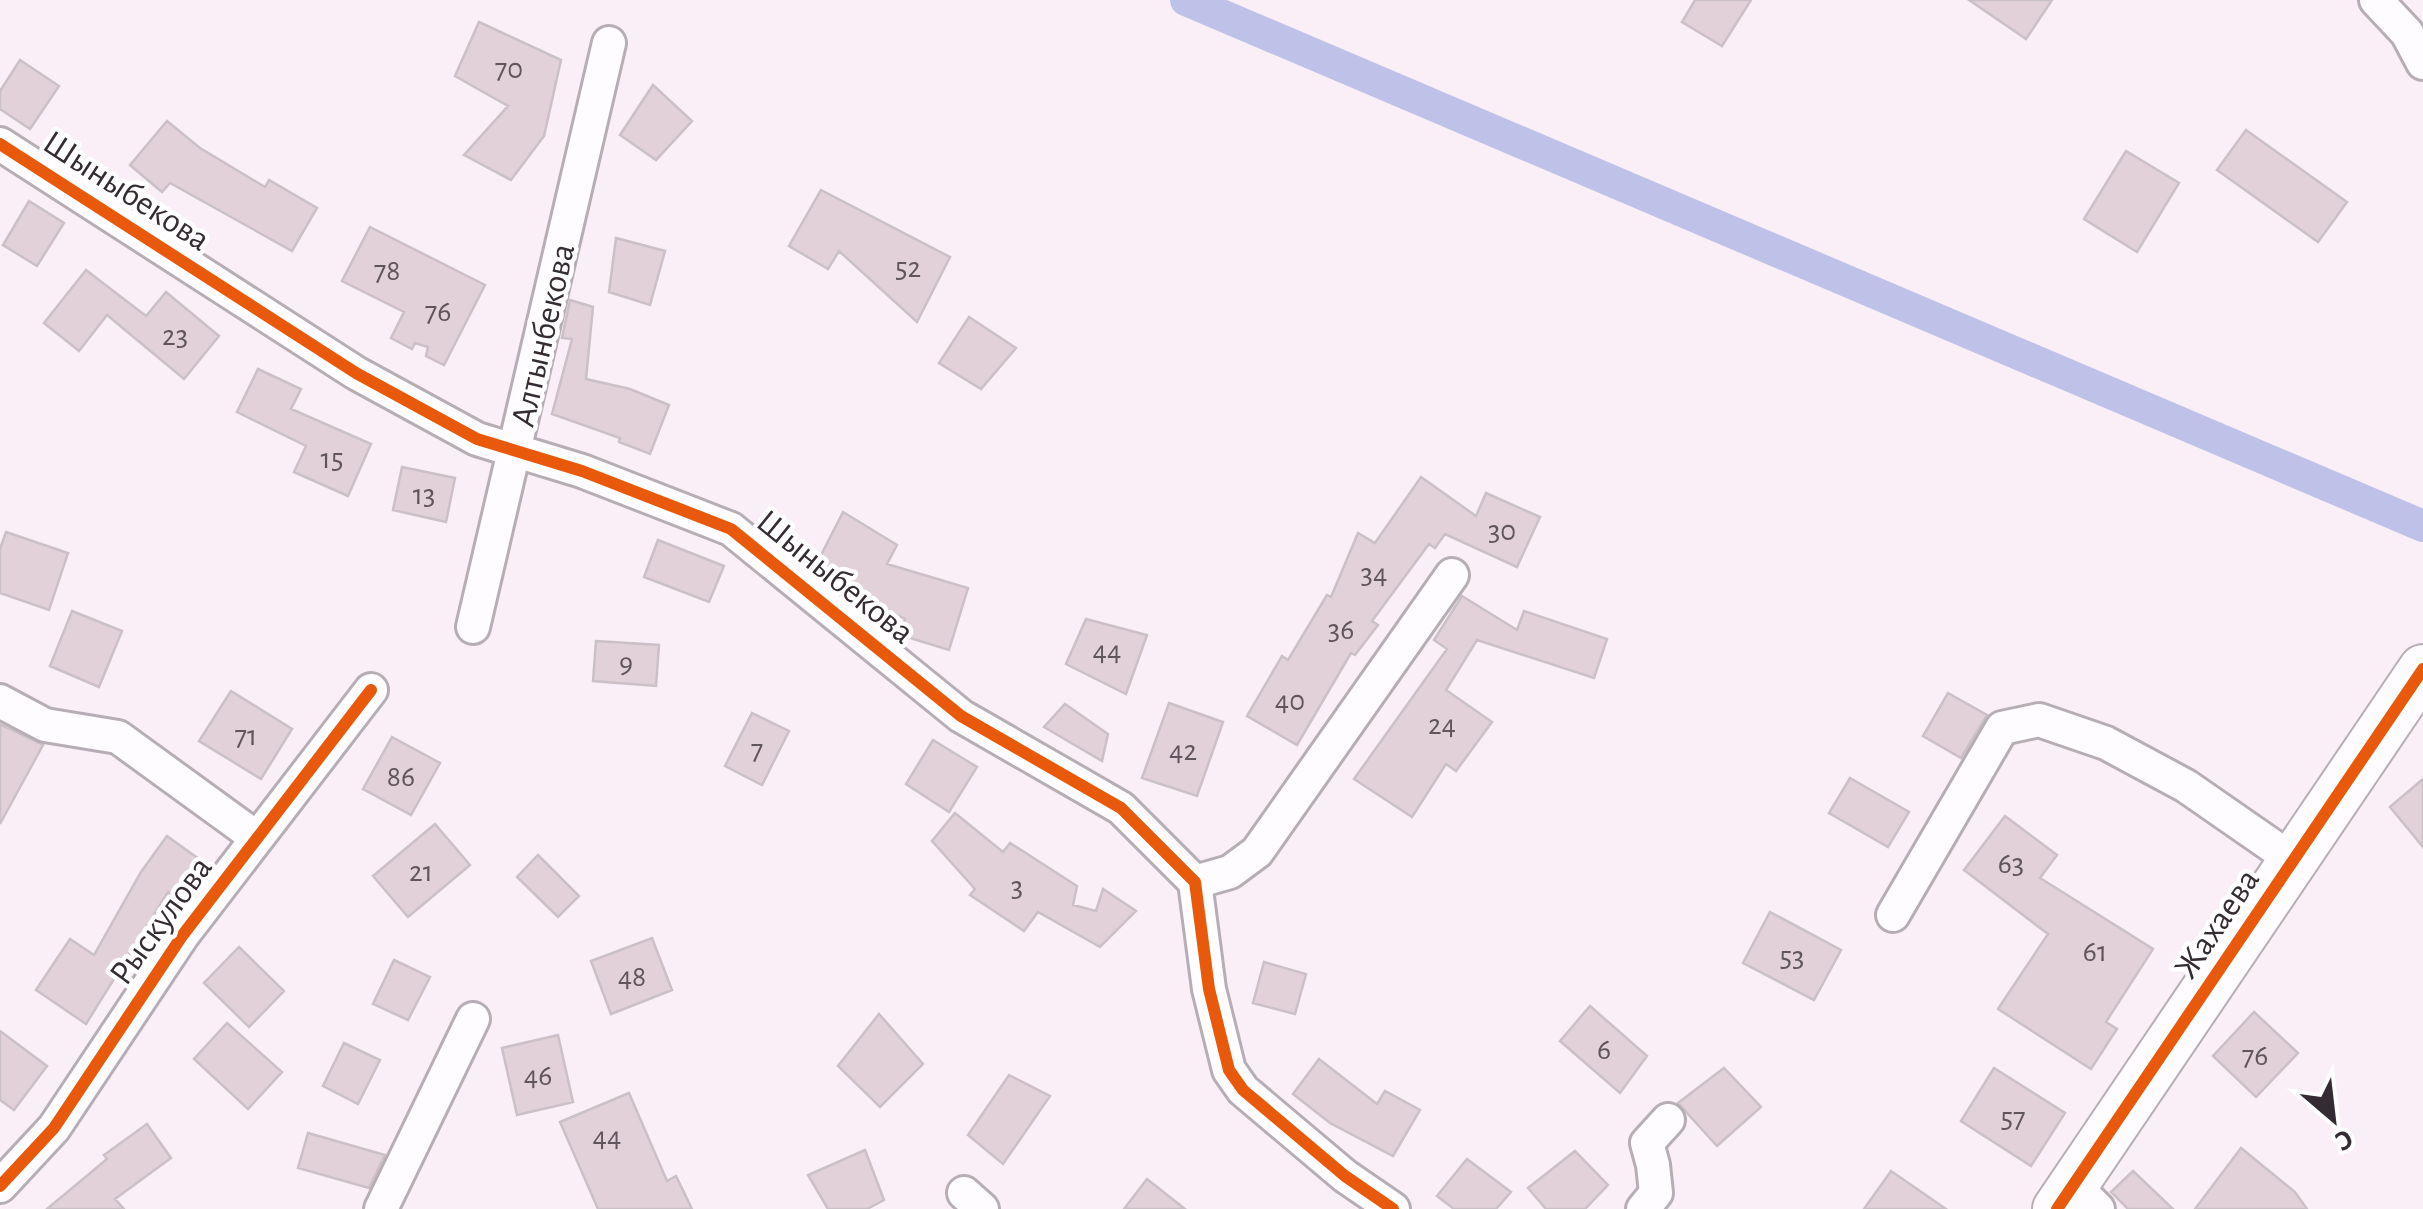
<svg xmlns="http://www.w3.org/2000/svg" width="2423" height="1209" font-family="'Alegreya Sans',sans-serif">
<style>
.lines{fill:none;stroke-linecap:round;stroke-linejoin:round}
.canal{stroke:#bec2e8;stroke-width:32}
.building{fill:#e2d1d8;stroke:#cbc0c6;stroke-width:2.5}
.street-casing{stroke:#b7aeb5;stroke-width:38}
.secondary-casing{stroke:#b7aeb5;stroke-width:52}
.street{stroke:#fefcfe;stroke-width:32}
.secondary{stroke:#fefcfe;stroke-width:48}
.cycleway-casing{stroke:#fff;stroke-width:19}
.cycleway{stroke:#e8590c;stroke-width:12}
.labels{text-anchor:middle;stroke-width:9;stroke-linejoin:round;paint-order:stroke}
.number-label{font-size:30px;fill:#60555c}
.street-label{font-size:35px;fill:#342c32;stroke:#fff}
</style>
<rect width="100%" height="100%" fill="#faeef7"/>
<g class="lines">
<path class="canal" d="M 1186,0 L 2423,526"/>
</g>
<path class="building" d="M 1695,0 L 1751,0 L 1722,46 L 1682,22 Z
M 1969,0 L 2052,0 L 2026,39 Z
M 479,22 L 561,60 L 544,136 L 511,180 L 464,155 L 508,106 L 455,76 Z
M 20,60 L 59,86 L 30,129 L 0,109 L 0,91 Z
M 653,85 L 692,121 L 656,160 L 620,135 Z
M 167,121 L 200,148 L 265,187 L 269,180 L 317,208 L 292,251 L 170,183 L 162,192 L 130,165 Z
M 2246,130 L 2347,202 L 2318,242 L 2217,170 Z
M 2126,151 L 2179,183 L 2137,252 L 2084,219 Z
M 821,190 L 950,257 L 917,322 L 839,251 L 828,269 L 789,246 Z
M 29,201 L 64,223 L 37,266 L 3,245 Z
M 370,227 L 485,285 L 444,365 L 426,356 L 428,347 L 415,343 L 412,349 L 391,338 L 404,312 L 342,281 Z
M 616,238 L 665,251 L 650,305 L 609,292 Z
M 86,270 L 146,316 L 166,292 L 219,336 L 184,379 L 107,315 L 79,351 L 44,323 Z
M 570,300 L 593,307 L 586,379 L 630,389 L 669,405 L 650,454 L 619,442 L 620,438 L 552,414 L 572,339 L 562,338 Z
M 969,317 L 1016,348 L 981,389 L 939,363 Z
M 258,369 L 301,389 L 291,409 L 371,444 L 348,496 L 294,472 L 306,446 L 237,412 Z
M 402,467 L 455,478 L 446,522 L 393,510 Z
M 1421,477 L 1476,516 L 1486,493 L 1540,517 L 1517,567 L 1445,534 L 1435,548 L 1429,544 L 1372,621 L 1378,625 L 1355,655 L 1351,653 L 1297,745 L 1247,716 L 1282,656 L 1288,660 L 1327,595 L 1331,597 L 1358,533 L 1375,543 Z
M 843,512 L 897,545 L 887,564 L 968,588 L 949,650 L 900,635 L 905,619 L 814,569 Z
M 6,532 L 68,553 L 49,610 L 0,593 L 0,549 Z
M 658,540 L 724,566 L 709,602 L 644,577 Z
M 1462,596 L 1517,630 L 1524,611 L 1607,639 L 1594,678 L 1477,640 L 1446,690 L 1492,722 L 1456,771 L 1446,764 L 1412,817 L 1354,779 L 1447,649 L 1434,640 Z
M 72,611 L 122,631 L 99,687 L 50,666 Z
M 1086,619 L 1147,635 L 1126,694 L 1066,664 Z
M 596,641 L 659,645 L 656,686 L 593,681 Z
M 231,691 L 292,729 L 261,779 L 199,741 Z
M 1948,693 L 1987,715 L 1961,758 L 1923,736 Z
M 1169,703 L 1223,722 L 1197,796 L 1142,778 Z
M 1065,704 L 1108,734 L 1102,761 L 1044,727 Z
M 752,713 L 789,731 L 762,785 L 725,766 Z
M 0,724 L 43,745 L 0,824 Z
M 392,737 L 440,763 L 411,815 L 363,789 Z
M 933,740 L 977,767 L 949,812 L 906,784 Z
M 1850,778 L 1909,812 L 1888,847 L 1829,813 Z
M 2423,779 L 2423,847 L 2390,807 Z
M 955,813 L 1003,852 L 1010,843 L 1077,886 L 1073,905 L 1096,911 L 1103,889 L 1136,911 L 1100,947 L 1038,912 L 1024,931 L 970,895 L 975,889 L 932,841 Z
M 2005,816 L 2057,855 L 2040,878 L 2153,949 L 2106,1022 L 2117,1029 L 2091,1069 L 1998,1009 L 2048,934 L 1964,870 Z
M 435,824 L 470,865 L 408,917 L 373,876 Z
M 167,836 L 206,864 L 180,901 L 168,892 L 86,1024 L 36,990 L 70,939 L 94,955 L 141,872 Z
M 538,855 L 579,896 L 558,917 L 517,877 Z
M 1770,912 L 1841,950 L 1814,1000 L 1743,963 Z
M 652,938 L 672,990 L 611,1014 L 591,961 Z
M 239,947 L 284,991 L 249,1027 L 204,983 Z
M 394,960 L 430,977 L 408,1020 L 373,1004 Z
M 1264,962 L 1306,974 L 1295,1014 L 1253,1003 Z
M 1590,1006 L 1647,1056 L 1620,1093 L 1560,1041 Z
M 2254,1012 L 2298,1053 L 2256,1097 L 2213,1056 Z
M 879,1014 L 923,1064 L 880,1107 L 838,1066 Z
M 227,1023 L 282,1072 L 248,1109 L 194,1059 Z
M 0,1031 L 47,1066 L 14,1110 L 0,1100 Z
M 558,1035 L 573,1102 L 517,1115 L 502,1048 Z
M 344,1043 L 380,1060 L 358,1104 L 323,1086 Z
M 1319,1059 L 1377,1104 L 1385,1091 L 1420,1110 L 1393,1156 L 1330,1123 L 1293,1094 Z
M 1724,1068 L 1761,1107 L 1717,1146 L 1678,1103 Z
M 1994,1068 L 2065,1113 L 2031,1166 L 1961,1121 Z
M 1009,1075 L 1050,1096 L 1003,1164 L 968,1135 Z
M 629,1093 L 667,1181 L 676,1176 L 692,1209 L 598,1209 L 560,1122 Z
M 147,1124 L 171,1158 L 115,1199 L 124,1209 L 47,1209 L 107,1159 L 104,1155 Z
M 308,1133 L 385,1155 L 369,1188 L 298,1168 Z
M 2241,1148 L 2295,1192 L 2307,1209 L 2195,1209 Z
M 865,1150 L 884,1200 L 867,1209 L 828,1209 L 808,1175 Z
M 1575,1151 L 1608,1185 L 1585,1209 L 1546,1209 L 1528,1188 Z
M 1467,1159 L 1511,1192 L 1496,1209 L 1454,1209 L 1437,1196 Z
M 1891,1171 L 1946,1209 L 1864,1209 Z
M 2133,1171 L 2173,1209 L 2128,1209 L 2111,1192 Z
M 1147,1179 L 1185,1209 L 1124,1209 Z"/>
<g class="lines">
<g class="street-casing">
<path id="street" d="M 2376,0 L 2407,33 L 2423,63
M 0,144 L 356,373 L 477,439 L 582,471 L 731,529 L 961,716 L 1121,808 L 1195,882 L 1209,989 L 1229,1070 L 1243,1090 L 1345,1176 L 1393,1209
M 473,627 L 609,43
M 0,701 L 45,725 L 118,737 L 257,838
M 1195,882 L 1230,872 L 1257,852 L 1452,575
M 1893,915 L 2002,728 L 2039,720 L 2106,743 L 2186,786 L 2294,861
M 2074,1185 L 2098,1209
M 0,1186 L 54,1128 L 182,936 L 371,690
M 964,1193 L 982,1209
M 381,1209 L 473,1019
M 1643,1209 L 1656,1193 L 1653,1165 L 1647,1143 L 1668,1120"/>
</g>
<g class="secondary-casing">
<path id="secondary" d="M 2057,1209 L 2423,669"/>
</g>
<use href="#street" class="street"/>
<use href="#secondary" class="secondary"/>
<g class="cycleway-casing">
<path id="cycleway" d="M 0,144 L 356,373 L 477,439 L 582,471 L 731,529 L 961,716 L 1121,808 L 1195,882 L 1209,989 L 1229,1070 L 1243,1090 L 1345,1176 L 1393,1209
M 0,1186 L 54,1128 L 182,936 L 371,690
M 2057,1209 L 2423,669"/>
</g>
<use href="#cycleway" class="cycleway"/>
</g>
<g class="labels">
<g class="number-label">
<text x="509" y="78">70</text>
<text x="908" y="277">52</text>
<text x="387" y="280">78</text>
<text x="438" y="321">76</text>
<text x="175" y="345">23</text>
<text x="332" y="468">15</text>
<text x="424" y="504">13</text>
<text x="1502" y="540">30</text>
<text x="1374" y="583">34</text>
<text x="1341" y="639">36</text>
<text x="1107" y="660">44</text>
<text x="626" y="673">9</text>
<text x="1290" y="710">40</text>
<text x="1442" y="734">24</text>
<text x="246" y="745">71</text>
<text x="757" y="759">7</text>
<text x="1183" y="760">42</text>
<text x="401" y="786">86</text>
<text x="2011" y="873">63</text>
<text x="421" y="881">21</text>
<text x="1017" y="896">3</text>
<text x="2095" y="961">61</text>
<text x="1792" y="966">53</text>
<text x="632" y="986">48</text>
<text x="1604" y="1059">6</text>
<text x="2255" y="1065">76</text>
<text x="538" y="1085">46</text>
<text x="2013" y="1127">57</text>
<text x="607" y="1146">44</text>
</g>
<g class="street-label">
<text transform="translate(127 190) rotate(33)" y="12">Шыныбекова</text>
<text transform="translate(542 335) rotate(-77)" y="12">Алтынбекова</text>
<text transform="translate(836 576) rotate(39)" y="12">Шыныбекова</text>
<text transform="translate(160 920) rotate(-54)" y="12">Рыскулова</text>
<text transform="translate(2216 923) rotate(-56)" y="12">Жахаева</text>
</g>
</g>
<g transform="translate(2333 1119) rotate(152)" stroke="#ffffff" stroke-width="8" paint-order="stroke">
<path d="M0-8L18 38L0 25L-18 38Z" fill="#342c32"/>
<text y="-15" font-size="28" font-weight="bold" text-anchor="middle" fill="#342c32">С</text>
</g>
</svg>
